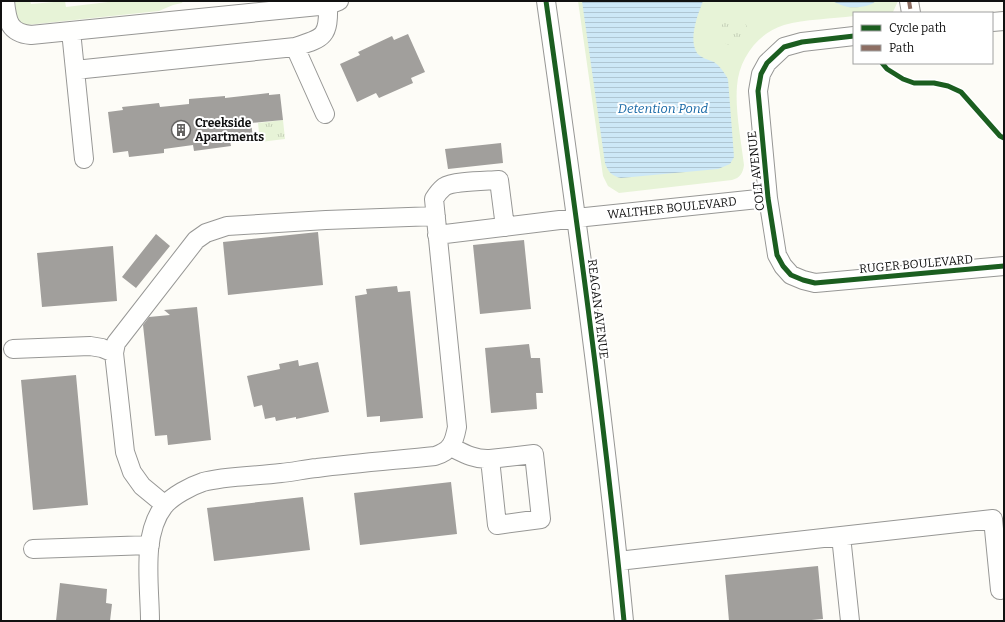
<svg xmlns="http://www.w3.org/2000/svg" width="1005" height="622" font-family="Bitter,serif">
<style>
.grass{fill:#e7f3d7}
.park{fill:url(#park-tufts)}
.water{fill:url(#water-rules)}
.building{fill:#a19f9c}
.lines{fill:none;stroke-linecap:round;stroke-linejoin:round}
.minor-casing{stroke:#979795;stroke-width:20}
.minor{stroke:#fffffe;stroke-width:18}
.quiet{stroke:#8d6e63;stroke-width:4;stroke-dasharray:8 4;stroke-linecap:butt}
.cycleway-casing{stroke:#fff;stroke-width:8}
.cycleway{stroke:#1b5e20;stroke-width:5}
.labels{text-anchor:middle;stroke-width:4;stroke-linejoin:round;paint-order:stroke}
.poi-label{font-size:12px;font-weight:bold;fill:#111;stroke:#fff;text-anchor:start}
.street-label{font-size:12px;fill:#111;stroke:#fff}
.water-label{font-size:13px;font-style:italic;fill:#1768a6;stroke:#fff}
</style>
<defs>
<pattern id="park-tufts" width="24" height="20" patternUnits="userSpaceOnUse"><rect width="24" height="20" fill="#e7f3d7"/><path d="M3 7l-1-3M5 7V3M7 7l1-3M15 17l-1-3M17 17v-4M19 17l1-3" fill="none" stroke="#c5cfb8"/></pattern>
<pattern id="water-rules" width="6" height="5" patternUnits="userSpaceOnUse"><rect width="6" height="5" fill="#cde8f7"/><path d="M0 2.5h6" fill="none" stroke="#afc6d3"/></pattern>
</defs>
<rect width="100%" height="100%" fill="#fdfcf7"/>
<path class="grass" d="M 15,1 L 30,1 L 31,4 L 65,1 L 66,7 L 108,2 L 108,1 L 183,1 L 182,3 L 173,5 L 159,11 L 27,25 C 15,22 16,11 15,1 Z
M 578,1 L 898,1 L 893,12 L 854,13 L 854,16 C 832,19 805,19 784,25 C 758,33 739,58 737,86 C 735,110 741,140 744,165 C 743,173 740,178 732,180 L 619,193 L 608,186 L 603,176 Z"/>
<path class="park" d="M720 32a14 14 0 1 1 28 0a14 14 0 1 1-28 0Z
M 283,120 L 285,139 L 260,142 L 258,123 Z"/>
<path class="water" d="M 582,1 L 703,1 C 698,14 688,39 697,53 C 701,58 709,60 714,62 C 720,66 724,72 728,79 L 734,157 L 730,164 L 718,169 L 621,178 C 612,176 608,172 605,163 Z
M 832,1 L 876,1 C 870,7 856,8 848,7 C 843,6 837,3 832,1 Z"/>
<path class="building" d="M 408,34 L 425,72 L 411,78 L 413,83 L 379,98 L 376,93 L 357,102 L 340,64 L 360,55 L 358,52 L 392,36 L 394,40 Z
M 269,93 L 269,95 L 280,94 L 283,120 L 251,123 L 253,137 L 246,138 L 246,140 L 230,141 L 231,146 L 194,151 L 193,145 L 164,149 L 164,153 L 129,157 L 128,151 L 113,153 L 108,112 L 123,110 L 122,107 L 159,103 L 160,107 L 189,104 L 189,99 L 225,96 L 225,98 Z
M 501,143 L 503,163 L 448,169 L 445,149 Z
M 318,232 L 323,285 L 228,295 L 223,242 Z
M 156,234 L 170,246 L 136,288 L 122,277 Z
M 524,240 L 531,309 L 480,314 L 473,245 Z
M 113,246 L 117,301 L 42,307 L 37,253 Z
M 397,286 L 398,292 L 410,291 L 423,418 L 380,422 L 380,416 L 367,417 L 355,296 L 367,294 L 366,289 Z
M 197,307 L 211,440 L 168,445 L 167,435 L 155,436 L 143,325 L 149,317 L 170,315 L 164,310 Z
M 529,344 L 531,358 L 540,358 L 543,393 L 536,393 L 537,409 L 491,413 L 485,348 Z
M 298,360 L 299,366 L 318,362 L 329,412 L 296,419 L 296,417 L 276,421 L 275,417 L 265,419 L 262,405 L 254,407 L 247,376 L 280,369 L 279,364 Z
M 76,375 L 88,505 L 33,510 L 21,380 Z
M 451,482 L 457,534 L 360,545 L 354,493 Z
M 303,497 L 310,550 L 214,561 L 207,508 Z
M 818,566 L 823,619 L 800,621 L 729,621 L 725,575 Z
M 60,583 L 107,589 L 106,603 L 112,604 L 110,621 L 56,621 Z"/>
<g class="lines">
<g class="minor-casing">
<path id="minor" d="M 5,1 C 7,21 9,33 31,35 L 319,6 L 334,3 L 339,1
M 546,1 C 575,207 604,414 624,621
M 909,1 L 911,13
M 992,22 L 1004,21
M 71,31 L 84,159
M 854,36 L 802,42 L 784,47 L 767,63 L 761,74 L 758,91 L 768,198 L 777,255 L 783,266 L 791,275 L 803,280 L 815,283 L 1004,266
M 295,47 L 325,114
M 75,70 L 295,47 C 324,38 329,37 328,4
M 437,235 L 576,218 L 768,198
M 13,349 L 90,346 L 102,348 L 114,353
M 451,447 C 463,453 475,460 490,459 L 534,454 L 541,519 L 497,525 L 490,459
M 165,505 L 142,486 L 132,472 L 125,452 L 114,353 L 116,343 L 196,240 L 206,233 L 227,226 L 326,220 L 436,216
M 841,536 L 993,519 L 1000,590 L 1004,589
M 33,549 L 150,545
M 618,561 L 841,536 L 850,621
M 150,621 C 150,586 141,535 164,506 C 172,496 191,486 203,482 C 224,476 258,476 281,473 C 293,472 305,469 317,468 C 356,463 396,460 435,456 C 451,451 454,443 457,427 L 434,199 C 437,194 439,191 444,187 C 453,181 487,181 499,180 L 505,227"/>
</g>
<use href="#minor" class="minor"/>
<path class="quiet" d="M 909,1 L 911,13"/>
<g class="cycleway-casing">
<path id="cycleway" d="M 546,1 C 575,207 604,414 624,621
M 854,36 L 802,42 L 784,47 L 767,63 L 761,74 L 758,91 L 768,198 L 777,255 L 783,266 L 791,275 L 803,280 L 815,283 L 1004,266
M 882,63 L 887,69 L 903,79 L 914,83 L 934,83 L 948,86 L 961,92 L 1000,136 L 1004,138"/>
</g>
<use href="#cycleway" class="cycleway"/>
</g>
<defs>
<g id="building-ring" transform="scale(1)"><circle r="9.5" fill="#fff" stroke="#646362" stroke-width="1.5"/><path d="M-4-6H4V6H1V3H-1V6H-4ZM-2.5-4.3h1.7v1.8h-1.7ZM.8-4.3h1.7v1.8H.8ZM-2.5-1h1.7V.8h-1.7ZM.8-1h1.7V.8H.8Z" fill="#646362"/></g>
</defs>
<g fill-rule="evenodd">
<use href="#building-ring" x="181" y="130"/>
</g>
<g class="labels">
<g class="poi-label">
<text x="195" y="127">Creekside<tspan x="195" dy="14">Apartments</tspan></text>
</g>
<g class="street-label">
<text transform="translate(756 171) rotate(-96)" y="4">COLT AVENUE</text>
<text transform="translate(672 208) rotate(-6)" y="4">WALTHER BOULEVARD</text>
<text transform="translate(916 264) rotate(-5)" y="4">RUGER BOULEVARD</text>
<text transform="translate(598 309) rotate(83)" y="4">REAGAN AVENUE</text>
</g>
<g class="water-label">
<text x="663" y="113">Detention Pond</text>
</g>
</g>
<rect width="1005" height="622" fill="none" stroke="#111111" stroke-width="4"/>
<rect x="853" y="12" width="140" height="52" fill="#ffffff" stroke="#a0a0a0"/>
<rect x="861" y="25" width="20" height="6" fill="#1b5e20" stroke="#a0a0a0"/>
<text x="889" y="32" font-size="12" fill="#111111">Cycle path</text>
<rect x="861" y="45" width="20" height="6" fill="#8d6e63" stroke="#a0a0a0"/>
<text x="889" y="52" font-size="12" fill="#111111">Path</text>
</svg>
